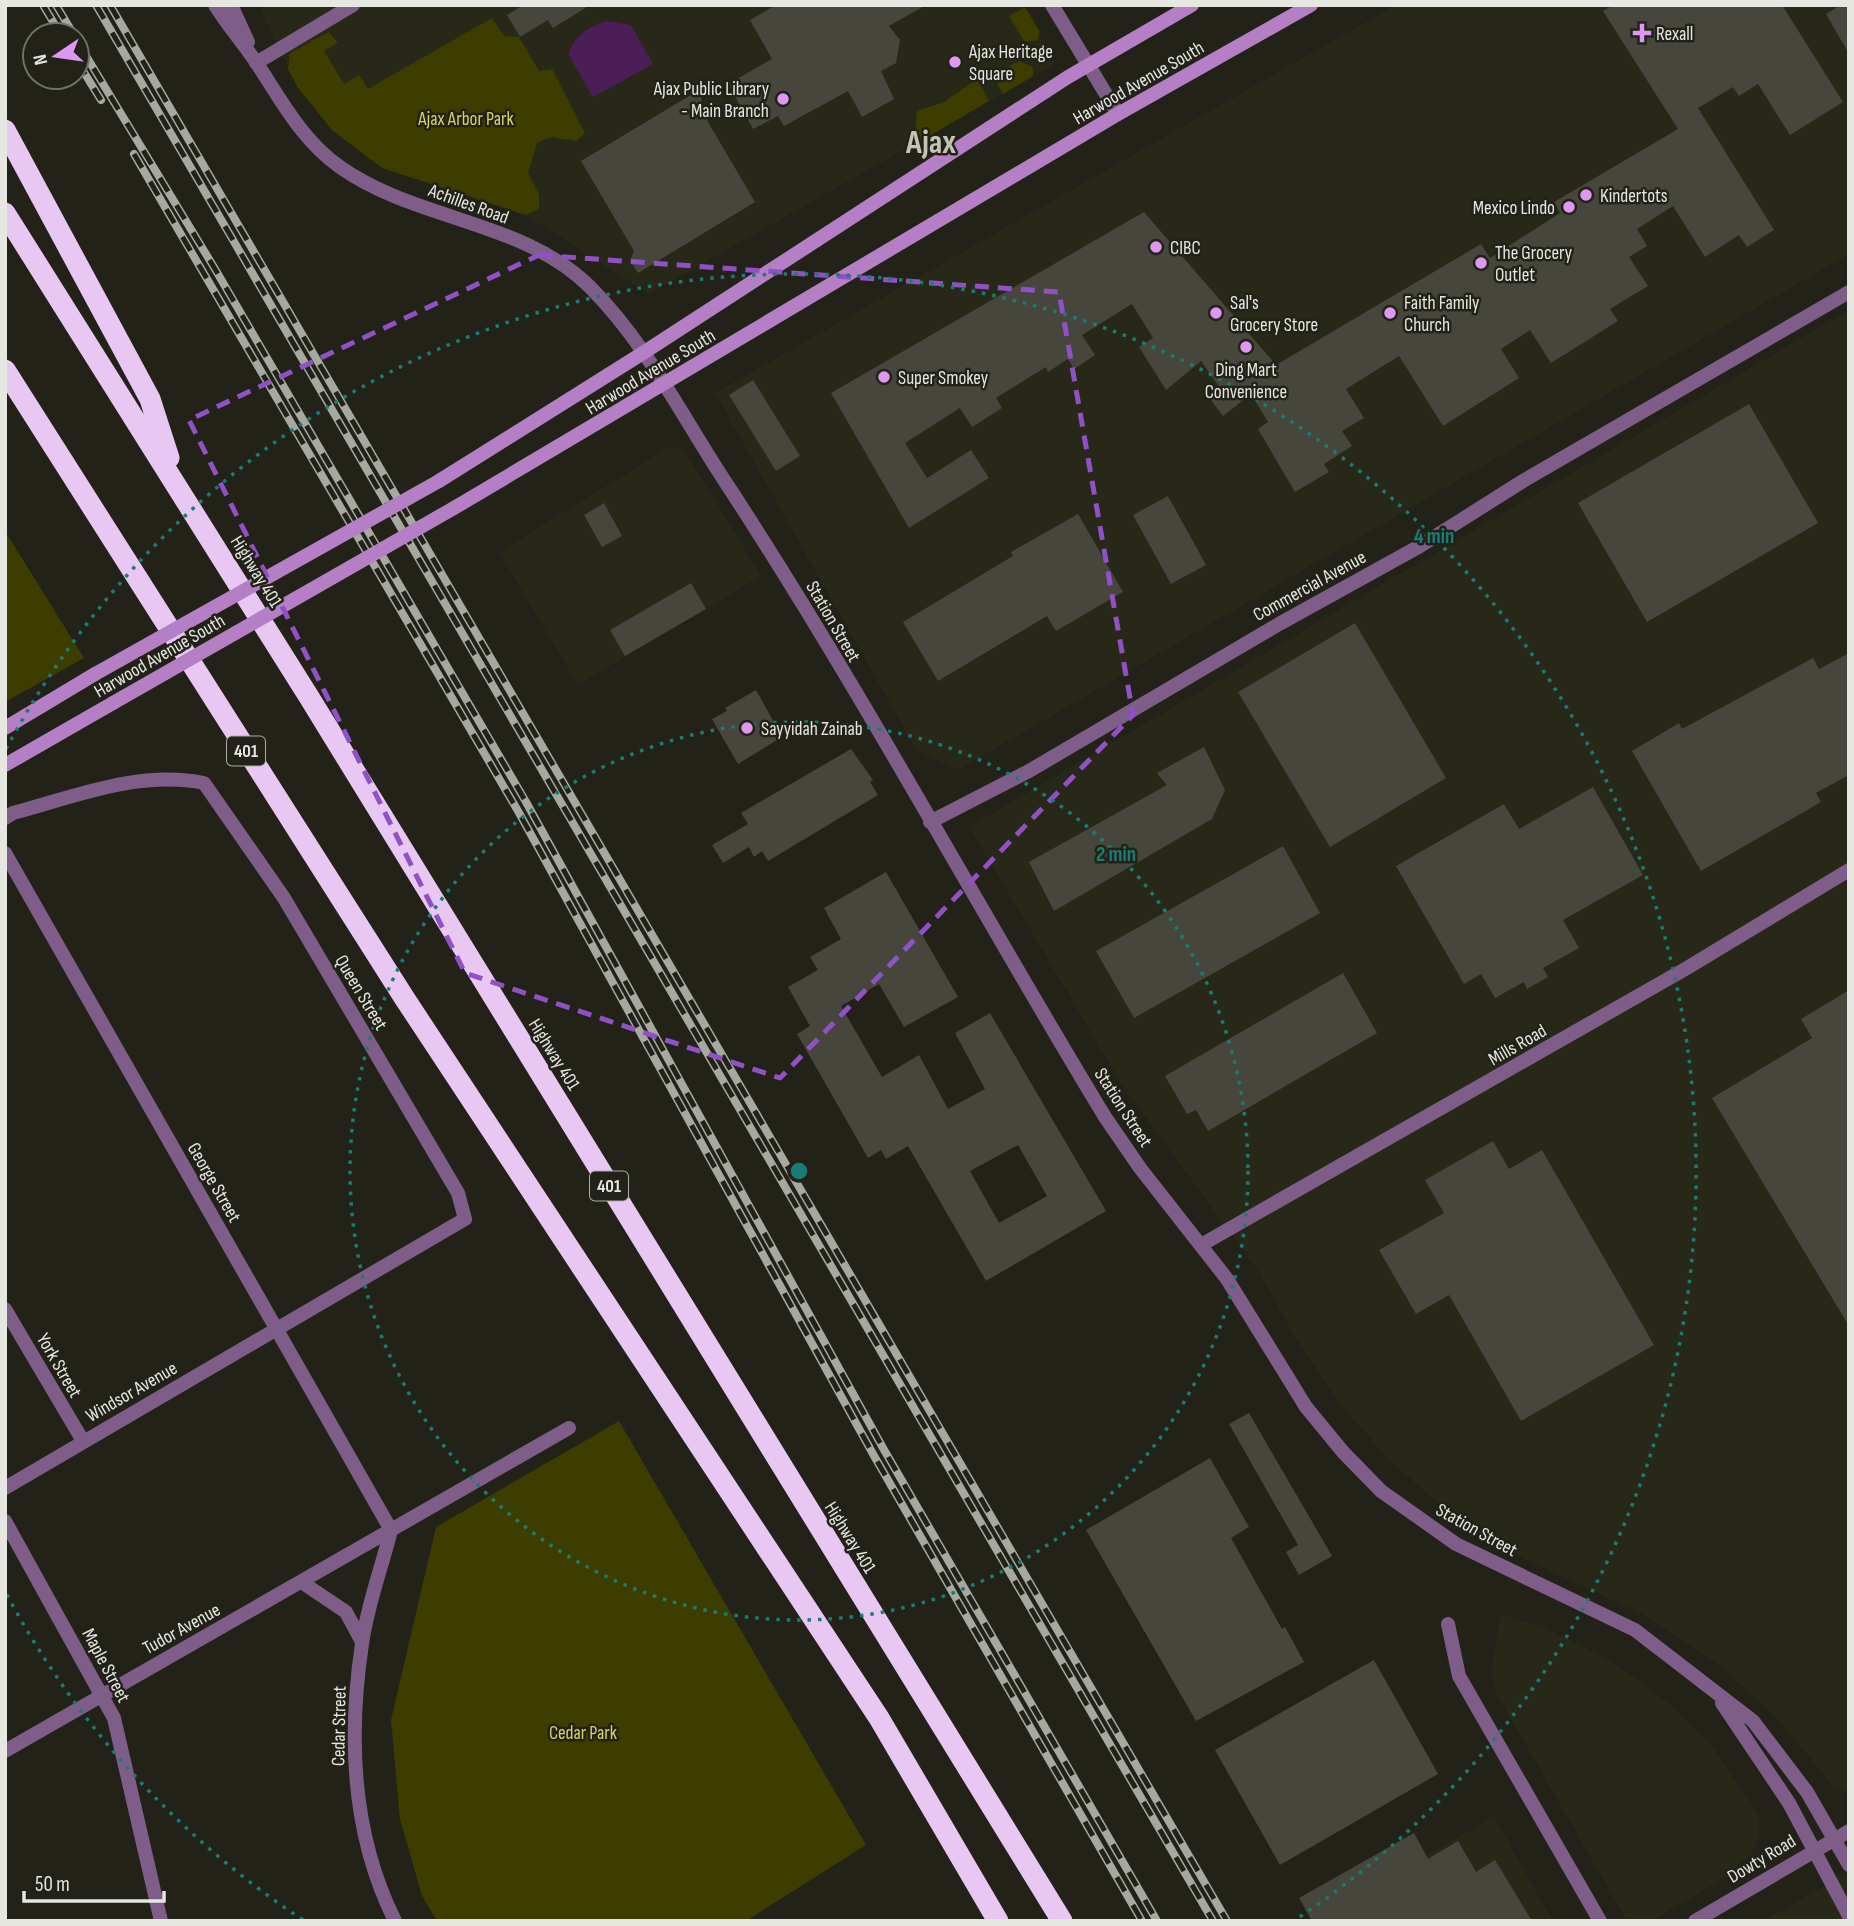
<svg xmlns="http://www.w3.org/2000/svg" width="1854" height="1926" font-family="'Sofia Sans Condensed',sans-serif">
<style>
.built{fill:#272818}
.green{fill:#3d3d00}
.water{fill:#4b1e58}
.building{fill:#46463c;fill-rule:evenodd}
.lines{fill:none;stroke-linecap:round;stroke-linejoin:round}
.minor{stroke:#7e5e88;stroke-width:14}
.tertiary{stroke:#7e5e88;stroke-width:14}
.secondary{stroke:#b47fc4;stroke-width:14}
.motorway{stroke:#e8c8f2;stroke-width:21}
.rail-casing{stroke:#a7a8a0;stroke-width:8}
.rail{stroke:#222219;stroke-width:5;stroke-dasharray:16;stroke-linecap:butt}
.secondary-bridge{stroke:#b47fc4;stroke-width:14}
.marked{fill:none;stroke:#9051c6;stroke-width:5;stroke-dasharray:14 9;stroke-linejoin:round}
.ring{fill:none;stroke:#1a7c74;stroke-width:3.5;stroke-dasharray:3.5 7}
.poi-dot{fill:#de98f2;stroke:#222219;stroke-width:2.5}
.labels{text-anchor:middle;stroke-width:5;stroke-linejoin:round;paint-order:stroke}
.shield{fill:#222219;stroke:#abaca4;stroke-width:2}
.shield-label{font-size:18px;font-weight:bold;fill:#e6e7e0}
.poi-label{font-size:19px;fill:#e6e7e0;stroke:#222219;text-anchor:start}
.street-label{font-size:19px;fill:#e6e7e0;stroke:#222219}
.park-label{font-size:19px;fill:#d3d562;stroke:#222219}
.town-label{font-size:33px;font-weight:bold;fill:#c3c4b7;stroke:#222219}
.centre{fill:#1a7c74;stroke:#222219;stroke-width:3.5}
.ring-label{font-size:21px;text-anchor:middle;font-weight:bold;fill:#1a7c74;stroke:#222219;stroke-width:5;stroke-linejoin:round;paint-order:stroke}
</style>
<rect width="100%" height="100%" fill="#222219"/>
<path class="built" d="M 259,5 L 1021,5 L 1055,64 L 649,294 L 526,215 L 382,168 L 332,130 L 298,88 Z
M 1396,5 L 1849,5 L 1849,254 L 958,770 L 917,751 L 715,393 Z
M 1849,310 L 1849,1792 L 1833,1786 L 1779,1720 L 1717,1663 L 1646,1616 L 1510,1552 L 1447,1511 L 1390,1461 L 1341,1405 L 1294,1335 L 1259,1272 L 1123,1086 L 969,827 Z
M 671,446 L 686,453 L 761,576 L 578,685 L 499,552 Z
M 1501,1614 L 1545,1628 L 1587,1648 L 1627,1672 L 1667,1702 L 1709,1742 L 1758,1813 L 1760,1835 L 1751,1855 L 1719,1881 L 1652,1921 L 1627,1921 L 1495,1691 L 1491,1668 Z
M 1494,1816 L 1553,1921 L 1316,1921 Z
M 1849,1872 L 1849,1921 L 1763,1921 Z"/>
<path class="green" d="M 1025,7 L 1040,32 L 1037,41 L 1024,41 L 1009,16 Z
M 492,18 L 504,36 L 519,37 L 539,71 L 552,69 L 585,133 L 576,141 L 551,137 L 537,143 L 528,173 L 539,195 L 539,209 L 526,215 L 382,168 L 332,130 L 298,88 L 288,69 L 290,53 L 329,32 L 338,43 L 324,51 L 344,84 L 359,75 L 368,89 Z
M 1019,61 L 1033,67 L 1033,76 L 1003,94 L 993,76 Z
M 977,79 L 989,101 L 914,145 L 917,111 L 944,102 Z
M 5,531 L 84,658 L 5,702 Z
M 619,1421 L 866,1845 L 746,1921 L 437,1921 L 422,1896 L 400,1819 L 391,1720 L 436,1527 Z"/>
<path class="water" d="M 607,21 L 631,25 L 653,64 L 593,97 L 568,54 C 576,35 586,28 607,21 Z"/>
<path class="building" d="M 523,5 L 590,5 L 553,28 L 548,20 L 520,37 L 507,15 Z
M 776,5 L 926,5 L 889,26 L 900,40 L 896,63 L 881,71 L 894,99 L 862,117 L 848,91 L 784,126 L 778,116 L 753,129 L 728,84 L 772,59 L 750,20 Z
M 1613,5 L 1782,5 L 1843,102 L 1790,135 L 1758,84 L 1739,96 L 1733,87 L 1698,108 L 1774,230 L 1747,247 L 1739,235 L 1705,257 L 1673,206 L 1637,229 L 1647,246 L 1629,257 L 1648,286 L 1610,309 L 1618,321 L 1551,363 L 1530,330 L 1501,349 L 1519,378 L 1443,426 L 1399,356 L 1346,389 L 1364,418 L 1342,431 L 1352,446 L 1324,464 L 1329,472 L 1295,492 L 1258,429 L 1268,422 L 1251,394 L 1223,416 L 1208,396 L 1220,388 L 1201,361 L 1166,390 L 1139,347 L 1153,338 L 1132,304 L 1082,335 L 1095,355 L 1074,369 L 1068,359 L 1048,372 L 1046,367 L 996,398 L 1002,408 L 972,427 L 960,408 L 905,443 L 927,478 L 971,450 L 989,478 L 909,528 L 831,393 L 1144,212 L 1276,365 L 1481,244 L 1490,258 L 1560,213 L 1554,202 L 1678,129 L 1603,11 Z
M 1841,5 L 1849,5 L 1849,54 L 1826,14 Z
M 699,90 L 708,122 L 755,202 L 638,273 L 630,261 L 634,251 L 581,161 Z
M 753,380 L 800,456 L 776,471 L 729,395 Z
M 1749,404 L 1818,523 L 1647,622 L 1578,503 Z
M 1168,496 L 1206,565 L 1171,584 L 1133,515 Z
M 604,503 L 622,536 L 602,547 L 584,515 Z
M 1078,514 L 1123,592 L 1056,631 L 1047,616 L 938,681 L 903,622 L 1013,556 L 1011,552 Z
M 691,583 L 706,609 L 625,656 L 610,630 Z
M 1355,623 L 1446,778 L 1330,847 L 1238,692 Z
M 1849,653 L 1849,775 L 1816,793 L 1821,802 L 1701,871 L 1632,751 L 1679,723 L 1682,729 L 1813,658 L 1819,669 Z
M 756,690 L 782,737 L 738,764 L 712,719 L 727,711 L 725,708 Z
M 1204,747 L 1225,790 L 1212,819 L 1054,911 L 1029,862 L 1167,785 L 1157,773 Z
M 851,749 L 873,780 L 870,782 L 878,795 L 768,861 L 762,851 L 754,857 L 749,847 L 723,863 L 712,845 L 748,824 L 741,813 Z
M 1593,787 L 1643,875 L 1563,920 L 1579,948 L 1543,968 L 1548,977 L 1527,989 L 1524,982 L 1495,998 L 1481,974 L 1464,984 L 1396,866 L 1504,804 L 1519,829 Z
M 1283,846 L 1320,913 L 1134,1018 L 1096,951 Z
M 886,872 L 958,997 L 904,1027 L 879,984 L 841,1006 L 882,1077 L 919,1055 L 948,1109 L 985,1089 L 955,1033 L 990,1013 L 1106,1211 L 986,1281 L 908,1146 L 886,1159 L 881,1150 L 868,1158 L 797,1034 L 810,1026 L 788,987 L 818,970 L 810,957 L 841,939 L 824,908 ZM 1018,1145 L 1047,1196 L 999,1223 L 970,1171 Z
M 1343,973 L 1377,1033 L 1208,1131 L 1196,1110 L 1187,1114 L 1165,1076 Z
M 1849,990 L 1849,1326 L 1712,1098 L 1812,1038 L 1801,1019 Z
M 1493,1141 L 1509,1169 L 1542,1150 L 1654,1345 L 1521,1421 L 1449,1295 L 1416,1314 L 1379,1250 L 1444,1213 L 1425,1180 Z
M 1249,1413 L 1332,1556 L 1299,1575 L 1286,1552 L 1298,1545 L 1229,1424 Z
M 1210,1458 L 1249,1527 L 1231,1538 L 1282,1629 L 1285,1627 L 1304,1662 L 1196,1721 L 1086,1530 Z
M 1374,1660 L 1438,1774 L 1280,1865 L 1215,1750 Z
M 1414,1833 L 1428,1859 L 1458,1841 L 1476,1872 L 1495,1860 L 1532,1921 L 1312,1921 L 1299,1898 Z"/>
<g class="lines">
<path class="minor" d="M 1052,5 L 1118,114
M 256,63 L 353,5
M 5,818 L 13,813 C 76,796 139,770 204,783 L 284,898 L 458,1193 L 465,1219 L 5,1488
M 930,822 L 1029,771 L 1279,624 L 1420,546 L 1523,481 L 1849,292
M 5,853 L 391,1530
M 1201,1245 L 1687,968 L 1849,870
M 5,1309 L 83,1441
M 5,1521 L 114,1718 L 161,1921
M 391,1530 C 382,1567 367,1606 362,1644 C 348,1737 352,1835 395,1921
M 303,1583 L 346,1612 L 362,1642
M 1448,1624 L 1459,1676 L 1600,1921
M 5,1751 L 569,1428
M 1695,1921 L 1849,1831"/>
<path class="tertiary" d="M 215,5 C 228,26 244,44 258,65 C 282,102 303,141 340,167 C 416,221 523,220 590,287 C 647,344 684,420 728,486 C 862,691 978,908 1105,1117 L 1140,1168 L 1227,1279 L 1306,1407 L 1343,1452 L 1381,1491 L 1456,1544 L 1635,1630 L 1753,1721 L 1807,1792 L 1849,1865
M 231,5 L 248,42
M 1722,1703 L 1789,1803 L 1849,1916"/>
<path class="secondary" d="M 439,481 L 643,353 L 1068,77 L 1192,5
M 454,508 L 1118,114 L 1311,5
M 5,728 L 95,674
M 5,765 L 113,703"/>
<path class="motorway" d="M 5,130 L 150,399 L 169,458
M 5,213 L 309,697 L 1062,1921
M 5,370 L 405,999 L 879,1718 L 998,1921"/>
<g class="rail-casing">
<path id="rail" d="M 43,5 L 61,35
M 56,5 L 74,35
M 96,5 L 1213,1921
M 110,5 L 1227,1921
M 77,41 L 215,269 L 526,802 L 883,1448 L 1157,1921
M 77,61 L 101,100
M 134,154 L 518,811 L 873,1454 L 1142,1921"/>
</g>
<use href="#rail" class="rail"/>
<path class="secondary-bridge" d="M 95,674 L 439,481
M 113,703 L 454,508"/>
</g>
<path class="marked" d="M 539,255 L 1059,292 L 1133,715 L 780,1078 L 465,973 L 189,420 Z"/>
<g class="ring">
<circle cx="799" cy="1171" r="449"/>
<path d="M303 1920A898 898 0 0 1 6 1593M6 749A898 898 0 1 1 1295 1920"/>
</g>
<g class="poi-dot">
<path d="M1638.5 22.5h7v7h7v7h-7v7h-7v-7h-7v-7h7z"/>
<circle cx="955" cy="62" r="7"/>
<circle cx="783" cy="99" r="7"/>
<circle cx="1586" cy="195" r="7"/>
<circle cx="1569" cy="207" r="7"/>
<circle cx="1156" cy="247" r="7"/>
<circle cx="1481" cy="263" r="7"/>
<circle cx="1216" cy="313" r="7"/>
<circle cx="1390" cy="313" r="7"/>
<circle cx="1246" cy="347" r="7"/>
<circle cx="884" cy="377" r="7"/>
<circle cx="747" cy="728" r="7"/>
</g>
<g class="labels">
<g class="shield">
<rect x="227" y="736.5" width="38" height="29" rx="5"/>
<rect x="590" y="1171.5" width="38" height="29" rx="5"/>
</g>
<g class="shield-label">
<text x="246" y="757">401</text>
<text x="609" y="1192">401</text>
</g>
<g class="poi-label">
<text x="1656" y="40">Rexall</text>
<text x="969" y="58">Ajax Heritage<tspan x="969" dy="22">Square</tspan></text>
<text x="769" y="95" text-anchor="end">Ajax Public Library<tspan x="769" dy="22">- Main Branch</tspan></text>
<text x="1600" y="202">Kindertots</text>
<text x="1555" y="214" text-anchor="end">Mexico Lindo</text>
<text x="1170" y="254">CIBC</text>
<text x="1495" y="259">The Grocery<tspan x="1495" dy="22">Outlet</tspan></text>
<text x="1230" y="309">Sal's<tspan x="1230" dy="22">Grocery Store</tspan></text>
<text x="1404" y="309">Faith Family<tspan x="1404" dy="22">Church</tspan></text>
<text x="1246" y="376" text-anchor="middle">Ding Mart<tspan x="1246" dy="22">Convenience</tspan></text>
<text x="898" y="384">Super Smokey</text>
<text x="761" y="735">Sayyidah Zainab</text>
</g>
<g class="street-label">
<text transform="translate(1138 82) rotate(-30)" y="7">Harwood Avenue South</text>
<text transform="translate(469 203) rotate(20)" y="7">Achilles Road</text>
<text transform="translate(650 371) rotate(-31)" y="7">Harwood Avenue South</text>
<text transform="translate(257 571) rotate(58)" y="7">Highway 401</text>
<text transform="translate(1309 585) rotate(-29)" y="7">Commercial Avenue</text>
<text transform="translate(834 621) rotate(60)" y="7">Station Street</text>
<text transform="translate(159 655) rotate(-30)" y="7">Harwood Avenue South</text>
<text transform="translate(362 992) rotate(59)" y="7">Queen Street</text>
<text transform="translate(1517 1044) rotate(-30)" y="7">Mills Road</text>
<text transform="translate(555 1054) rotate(58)" y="7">Highway 401</text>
<text transform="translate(1124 1107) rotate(57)" y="7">Station Street</text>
<text transform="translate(215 1182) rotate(60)" y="7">George Street</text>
<text transform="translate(60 1365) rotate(60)" y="7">York Street</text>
<text transform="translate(131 1391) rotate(-30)" y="7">Windsor Avenue</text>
<text transform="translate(1477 1529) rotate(29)" y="7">Station Street</text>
<text transform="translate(851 1537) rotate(58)" y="7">Highway 401</text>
<text transform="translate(181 1628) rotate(-29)" y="7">Tudor Avenue</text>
<text transform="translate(107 1665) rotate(62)" y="7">Maple Street</text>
<text transform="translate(338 1726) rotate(-89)" y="7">Cedar Street</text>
<text transform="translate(1761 1858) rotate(-31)" y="7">Dowty Road</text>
</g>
<g class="park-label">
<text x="466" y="125">Ajax Arbor Park</text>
<text x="583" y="1739">Cedar Park</text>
</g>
<g class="town-label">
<text x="931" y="153">Ajax</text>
</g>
</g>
<circle cx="799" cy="1171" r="10" class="centre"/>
<g class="ring-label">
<text x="1434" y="543">4 min</text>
<text x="1116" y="861">2 min</text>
</g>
<rect width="1854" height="1926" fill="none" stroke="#e6e7e0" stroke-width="14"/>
<g transform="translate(56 56) rotate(257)"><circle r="33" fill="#222219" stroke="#707169" stroke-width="2"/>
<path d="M0-5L12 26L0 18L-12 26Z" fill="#de98f2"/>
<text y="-10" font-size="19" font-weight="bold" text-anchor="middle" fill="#e6e7e0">N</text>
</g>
<path d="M24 1891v10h140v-10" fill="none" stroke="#e6e7e0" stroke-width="3.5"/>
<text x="35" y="1891" font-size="21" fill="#e6e7e0" stroke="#222219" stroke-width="5" paint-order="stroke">50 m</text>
</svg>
